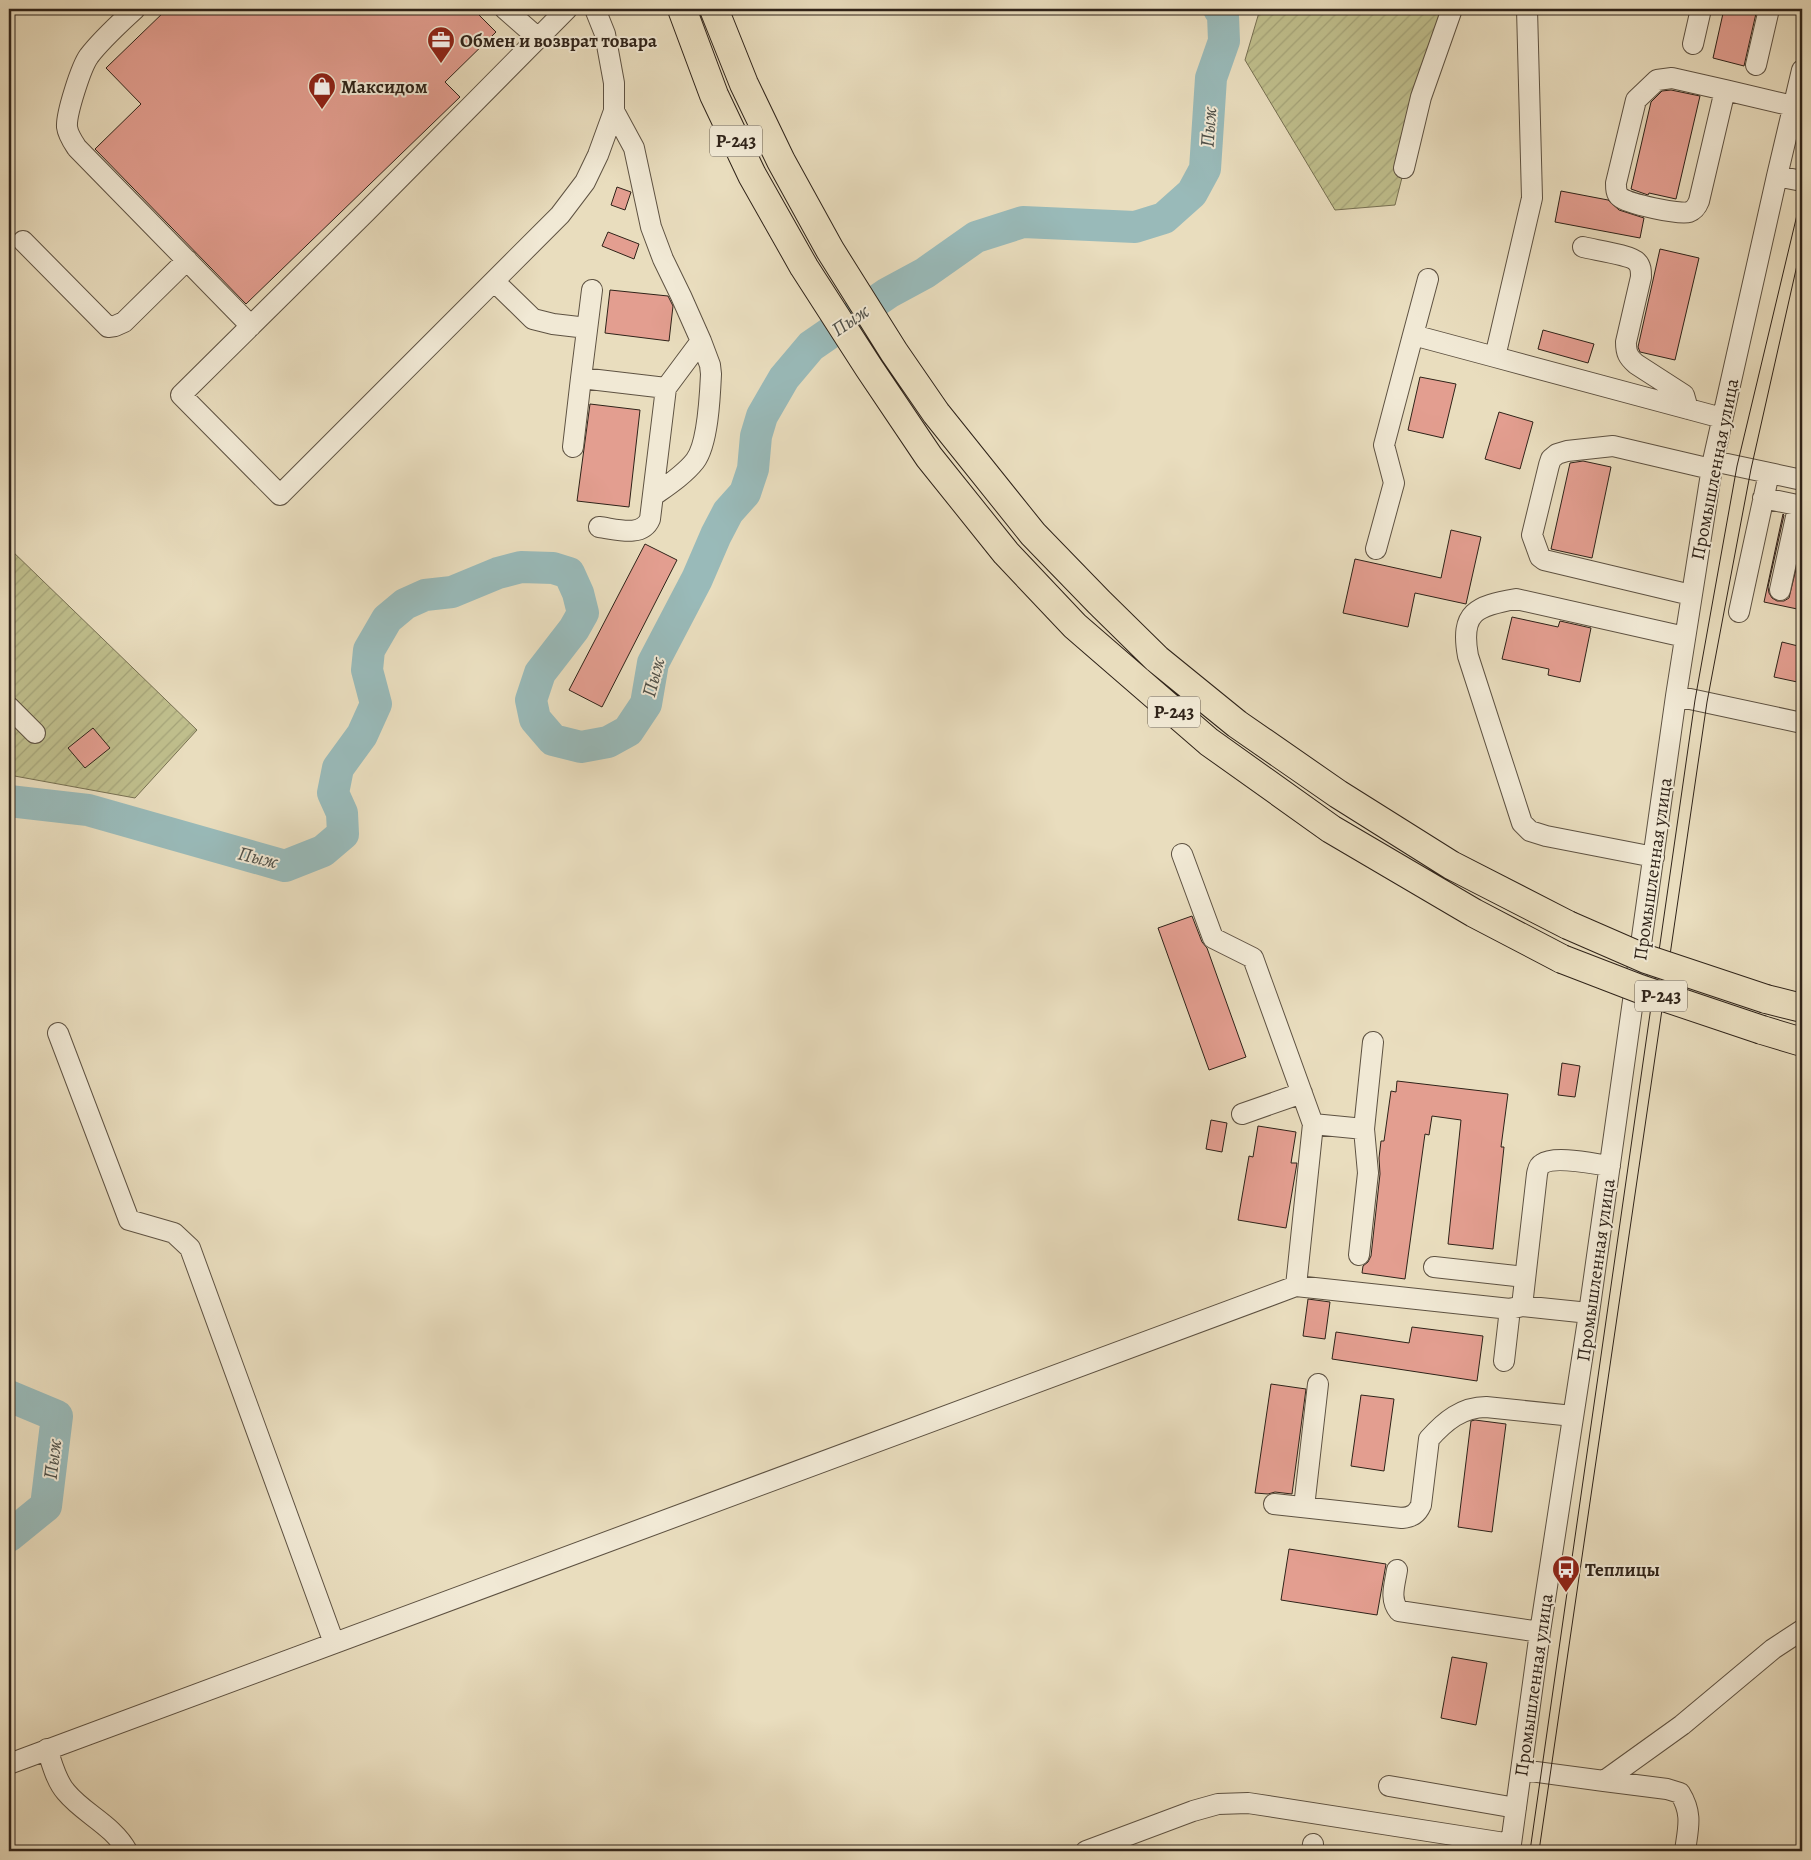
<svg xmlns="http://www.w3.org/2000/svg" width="1811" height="1860" font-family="Alegreya,serif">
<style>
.garden{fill:url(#garden-furrows);stroke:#777052}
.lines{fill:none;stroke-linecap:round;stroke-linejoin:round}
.river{stroke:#99bab9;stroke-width:32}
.building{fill:#e39e90;stroke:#2f2319}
.minor-casing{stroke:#5e5242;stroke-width:22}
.highway-casing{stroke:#2f2319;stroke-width:30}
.minor{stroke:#f1e9d5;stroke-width:20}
.highway{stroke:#e9ddbe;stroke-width:28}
.tram{stroke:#2f2319;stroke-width:1}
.highway-bridge-casing{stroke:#2f2319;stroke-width:30;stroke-linecap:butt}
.highway-bridge{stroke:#e9ddbe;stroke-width:28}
.labels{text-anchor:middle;stroke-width:4;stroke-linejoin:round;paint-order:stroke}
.shield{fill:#f1e9d5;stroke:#695e51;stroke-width:1}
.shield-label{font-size:18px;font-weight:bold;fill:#2f2319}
.poi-label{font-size:19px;font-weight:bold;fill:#2f2319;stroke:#f1e9d5;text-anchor:start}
.street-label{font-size:19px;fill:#2f2319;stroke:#f1e9d5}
.water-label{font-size:20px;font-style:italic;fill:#4f5049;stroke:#f1e9d5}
</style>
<defs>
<pattern id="garden-furrows" width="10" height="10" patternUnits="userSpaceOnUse" patternTransform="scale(1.25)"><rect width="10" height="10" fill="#bfbe8c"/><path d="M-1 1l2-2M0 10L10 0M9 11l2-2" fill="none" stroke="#a4a378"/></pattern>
</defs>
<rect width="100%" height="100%" fill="#e9ddbe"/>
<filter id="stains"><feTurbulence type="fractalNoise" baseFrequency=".004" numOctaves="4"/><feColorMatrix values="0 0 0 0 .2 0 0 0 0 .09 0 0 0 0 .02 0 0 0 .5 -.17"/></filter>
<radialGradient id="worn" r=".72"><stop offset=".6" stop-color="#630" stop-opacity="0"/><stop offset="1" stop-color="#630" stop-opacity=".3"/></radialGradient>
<path class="garden" d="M 1260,9 L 1445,9 L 1395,205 L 1335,210 L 1245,60 Z
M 9,548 L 197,730 L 135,798 L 9,775 Z"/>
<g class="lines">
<path class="river" d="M 9,801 L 88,810 L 285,866 L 323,851 L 343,834 L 342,813 L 333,793 L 338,768 L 362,735 L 376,704 L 367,670 L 369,650 L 387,619 L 405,604 L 425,595 L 452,592 L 498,573 L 521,567 L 553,568 L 569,573 L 578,593 L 583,613 L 574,629 L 540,673 L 531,700 L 535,719 L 553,740 L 581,747 L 608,742 L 628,731 L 646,704 L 653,663 L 697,579 L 716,535 L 728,512 L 745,493 L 753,469 L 756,436 L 762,416 L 784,378 L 811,346 L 888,293 L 925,273 L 976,237 L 1023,222 L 1135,227 L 1164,218 L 1192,193 L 1205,169 L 1211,78 L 1224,41 L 1223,15 L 1219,9
M 9,1396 L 57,1416 L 46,1506 L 9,1536"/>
</g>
<path class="building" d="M 167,9 L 473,9 L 496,32 L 445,82 L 460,97 L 246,304 L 95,149 L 141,104 L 106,68 Z
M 1724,9 L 1757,9 L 1744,66 L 1713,58 Z
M 1671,90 L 1700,96 L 1676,199 L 1649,193 L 1648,195 L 1631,189 L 1651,102 L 1662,91 Z
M 617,187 L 631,192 L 625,210 L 611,205 Z
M 1561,191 L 1608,200 L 1619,210 L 1644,218 L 1640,238 L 1555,222 Z
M 608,232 L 639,244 L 634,259 L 602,246 Z
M 1660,249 L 1699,258 L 1675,360 L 1640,352 L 1638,347 Z
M 610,290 L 668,296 L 673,306 L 669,341 L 605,333 Z
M 1543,330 L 1594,344 L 1588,363 L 1538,349 Z
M 1420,377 L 1456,384 L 1443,438 L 1408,430 Z
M 590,404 L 640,410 L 629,507 L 577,501 Z
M 1499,412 L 1533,422 L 1520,469 L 1485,459 Z
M 1583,461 L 1611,467 L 1592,558 L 1551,549 L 1570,463 Z
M 1783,514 L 1784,515 L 1768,587 L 1769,593 L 1772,598 L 1777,601 L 1784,601 L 1789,598 L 1802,544 L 1802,610 L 1764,602 Z
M 1451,530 L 1481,537 L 1466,604 L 1415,593 L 1408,627 L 1343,613 L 1355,559 L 1441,578 Z
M 645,544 L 677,560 L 602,707 L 569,690 Z
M 1512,617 L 1558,627 L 1560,621 L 1591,628 L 1580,682 L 1548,675 L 1549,669 L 1502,659 Z
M 1782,642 L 1802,647 L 1802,683 L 1774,677 Z
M 93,728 L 110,748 L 85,768 L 68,748 Z
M 1192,916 L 1202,942 L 1207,948 L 1246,1057 L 1209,1070 L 1158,928 Z
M 1562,1063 L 1580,1066 L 1575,1097 L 1558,1095 Z
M 1397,1081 L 1508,1094 L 1501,1147 L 1504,1147 L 1493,1249 L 1448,1244 L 1461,1120 L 1432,1116 L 1429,1135 L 1425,1134 L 1405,1279 L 1362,1273 L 1363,1266 L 1368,1262 L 1371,1256 L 1380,1174 L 1379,1158 L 1381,1141 L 1384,1141 L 1391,1091 L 1396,1092 Z
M 1211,1120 L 1227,1123 L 1222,1152 L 1206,1149 Z
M 1258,1126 L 1296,1132 L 1291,1163 L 1297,1163 L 1286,1228 L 1238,1220 L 1249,1156 L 1253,1157 Z
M 1308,1299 L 1330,1302 L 1325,1339 L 1303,1336 Z
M 1412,1327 L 1483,1336 L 1477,1381 L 1332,1359 L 1336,1332 L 1409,1343 Z
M 1271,1384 L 1306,1389 L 1292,1494 L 1275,1492 L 1268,1494 L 1255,1493 Z
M 1361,1395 L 1394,1399 L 1384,1471 L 1351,1466 Z
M 1475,1420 L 1506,1424 L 1492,1532 L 1458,1527 L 1471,1421 Z
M 1289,1549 L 1386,1564 L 1377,1615 L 1281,1600 Z
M 1452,1657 L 1487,1663 L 1476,1725 L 1441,1718 Z"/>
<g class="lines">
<g class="minor-casing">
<path id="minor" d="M 135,9 C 119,24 102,39 89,56 C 81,67 66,114 67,127 C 68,135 73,142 77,148 L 251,326
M 505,9 L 538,38
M 567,9 L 366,212 L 181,395 L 280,495 L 560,215 L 585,182 L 598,155 L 614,111 L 614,83 L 605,34 L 595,9
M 1527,9 L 1532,198 L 1495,357 L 1722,418
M 1693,44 L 1701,9
M 1756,65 L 1769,9
M 1725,90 L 1672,78 L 1657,80 L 1636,100 L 1616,183 C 1616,188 1616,194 1620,197 C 1628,204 1680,215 1689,212 C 1695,210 1697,206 1699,201 L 1725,90 L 1793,106
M 1404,168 L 1421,97 L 1452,9
M 1777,176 L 1802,181
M 23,241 L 108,327 L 115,326 L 124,322 L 187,260
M 1583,247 C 1594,250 1631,255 1637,262 C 1641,266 1641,271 1641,277 L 1626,342 C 1626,353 1628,357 1636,364 L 1684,395 L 1688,409
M 494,281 L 533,319 L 553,324 L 587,328
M 1413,335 L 1428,279
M 581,378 L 592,290
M 573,447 L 581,378 L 666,388
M 1713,461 L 1802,480
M 653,496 C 667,486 684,475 695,461 C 708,444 710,396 711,374 L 710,365 L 701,341
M 1763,498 L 1802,506
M 599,527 C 616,529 642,538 650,519 L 666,388 L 701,341 L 681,296 L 663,259 L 651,227 L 634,148 L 614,111
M 1376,549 L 1394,483 L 1384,445 L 1413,335 L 1495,357
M 1780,590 L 1796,517
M 1691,595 L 1544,560 L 1540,557 L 1532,535 L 1549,465 L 1551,459 L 1557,454 L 1567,451 L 1613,446 L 1711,469
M 1739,612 L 1769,473
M 1676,696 L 1802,723
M 9,707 L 35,733
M 1182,854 L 1213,938 L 1253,958 L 1313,1124 L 1296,1286 L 1510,1309 L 1522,1306 L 1589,1313
M 1654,857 L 1546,836 L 1530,831 L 1522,823 L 1468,656 C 1460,612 1476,606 1516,599 L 1685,637
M 58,1033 L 129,1220 L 174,1233 L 190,1248 L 334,1643
M 1242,1114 L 1302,1093
M 1313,1124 L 1364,1129 L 1373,1042
M 1359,1255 L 1368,1173 L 1364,1129
M 1434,1267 L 1525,1277
M 1522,1306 L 1537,1174 C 1538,1170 1538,1166 1542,1164 C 1555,1155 1594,1164 1610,1166
M 1504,1361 L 1510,1309
M 1274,1504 L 1402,1518 C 1412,1517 1417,1514 1421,1505 L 1429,1439 C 1445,1421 1462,1407 1486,1407 L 1573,1416
M 1304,1507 L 1318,1384
M 1397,1570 C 1395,1584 1389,1599 1399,1611 L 1540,1632
M 47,1749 C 52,1763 56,1781 66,1792 C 84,1814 113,1825 127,1851
M 9,1764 L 1296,1286
M 1522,1770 L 1604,1781 L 1682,1725 L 1773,1649 L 1802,1630
M 1604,1781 L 1667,1789 L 1680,1793 C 1693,1814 1688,1828 1685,1851
M 1389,1786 L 1516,1808
M 1086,1851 L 1193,1811 L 1218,1804 L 1248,1803 L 1511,1844
M 1312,1851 L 1313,1844
M 1510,1851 L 1540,1632 L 1588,1320 L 1676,696 L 1713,461 L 1777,176 L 1802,70"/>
</g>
<g class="highway-casing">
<path id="highway" d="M 682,9 L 714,95 L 752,175 L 804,267 L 869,368 L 929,457 L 1006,553 L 1075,626 L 1209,742 L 1331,829 L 1474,913 L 1562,959
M 714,9 L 744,84 L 781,161 L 830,250 L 894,352 L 936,413 L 1033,534 L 1099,602 L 1157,659 L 1237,724 L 1338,794 L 1451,865 L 1568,925
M 1766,999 L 1802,1008
M 1762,1030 L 1802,1042"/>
</g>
<use href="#minor" class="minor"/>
<use href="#highway" class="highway"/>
<path class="tram" d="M 1530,1851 L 1695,700 L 1737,466 L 1802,194
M 1539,1851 L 1707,702 L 1751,469 L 1802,243"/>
<g class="highway-bridge-casing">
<path id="highway-bridge" d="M 1568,925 L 1646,959 L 1766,999
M 1562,959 L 1640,989 L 1762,1030"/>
</g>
<use href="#highway-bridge" class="highway-bridge"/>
</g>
<defs>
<g id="office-pin" transform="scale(1.4375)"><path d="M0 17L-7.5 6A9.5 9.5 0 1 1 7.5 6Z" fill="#8f2418" stroke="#f1e9d5"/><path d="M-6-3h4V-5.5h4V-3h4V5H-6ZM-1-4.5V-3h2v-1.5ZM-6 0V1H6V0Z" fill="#fff"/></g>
<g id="shop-pin" transform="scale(1.4375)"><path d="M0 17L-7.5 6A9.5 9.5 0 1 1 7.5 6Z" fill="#8f2418" stroke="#f1e9d5"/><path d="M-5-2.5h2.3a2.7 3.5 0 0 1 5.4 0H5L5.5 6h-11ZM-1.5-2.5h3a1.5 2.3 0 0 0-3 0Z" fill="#fff"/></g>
<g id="bus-pin" transform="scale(1.4375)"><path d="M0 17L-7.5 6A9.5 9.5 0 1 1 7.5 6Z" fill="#8f2418" stroke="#f1e9d5"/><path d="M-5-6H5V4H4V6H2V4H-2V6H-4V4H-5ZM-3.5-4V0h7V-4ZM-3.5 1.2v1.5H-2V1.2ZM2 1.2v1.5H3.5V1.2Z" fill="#fff"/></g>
</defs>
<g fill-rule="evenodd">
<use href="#office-pin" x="441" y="40"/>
<use href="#shop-pin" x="322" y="86"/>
<use href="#bus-pin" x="1566" y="1569"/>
</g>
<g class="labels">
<g class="shield">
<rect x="710" y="125.5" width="52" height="31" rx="4"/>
<rect x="1148" y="696.5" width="52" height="31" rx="4"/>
<rect x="1635" y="980.5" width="52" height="31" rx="4"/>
</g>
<g class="shield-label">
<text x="736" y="147">Р-243</text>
<text x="1174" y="718">Р-243</text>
<text x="1661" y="1002">Р-243</text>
</g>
<g class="poi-label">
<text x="460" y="47">Обмен и возврат товара</text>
<text x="341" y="93">Максидом</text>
<text x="1585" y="1576">Теплицы</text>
</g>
<g class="street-label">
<text transform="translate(1714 469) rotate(-79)" y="7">Промышленная улица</text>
<text transform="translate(1652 869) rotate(-82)" y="7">Промышленная улица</text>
<text transform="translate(1595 1270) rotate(-82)" y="7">Промышленная улица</text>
<text transform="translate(1533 1685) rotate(-82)" y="7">Промышленная улица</text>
</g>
<g class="water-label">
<text transform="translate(1208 127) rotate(-86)" y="7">Пыж</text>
<text transform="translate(850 320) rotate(-34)" y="7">Пыж</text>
<text transform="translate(653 677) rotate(-75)" y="7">Пыж</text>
<text transform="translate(258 857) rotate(14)" y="7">Пыж</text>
<text transform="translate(52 1459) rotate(-83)" y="7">Пыж</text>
</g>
</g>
<rect width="1811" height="1860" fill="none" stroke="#e9ddbe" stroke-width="30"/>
<rect x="10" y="10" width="1791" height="1840" fill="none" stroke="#2f2319" stroke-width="2.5"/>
<rect x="15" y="15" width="1781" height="1830" fill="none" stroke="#2f2319"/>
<rect width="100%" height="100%" filter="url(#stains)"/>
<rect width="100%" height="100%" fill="url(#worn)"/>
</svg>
